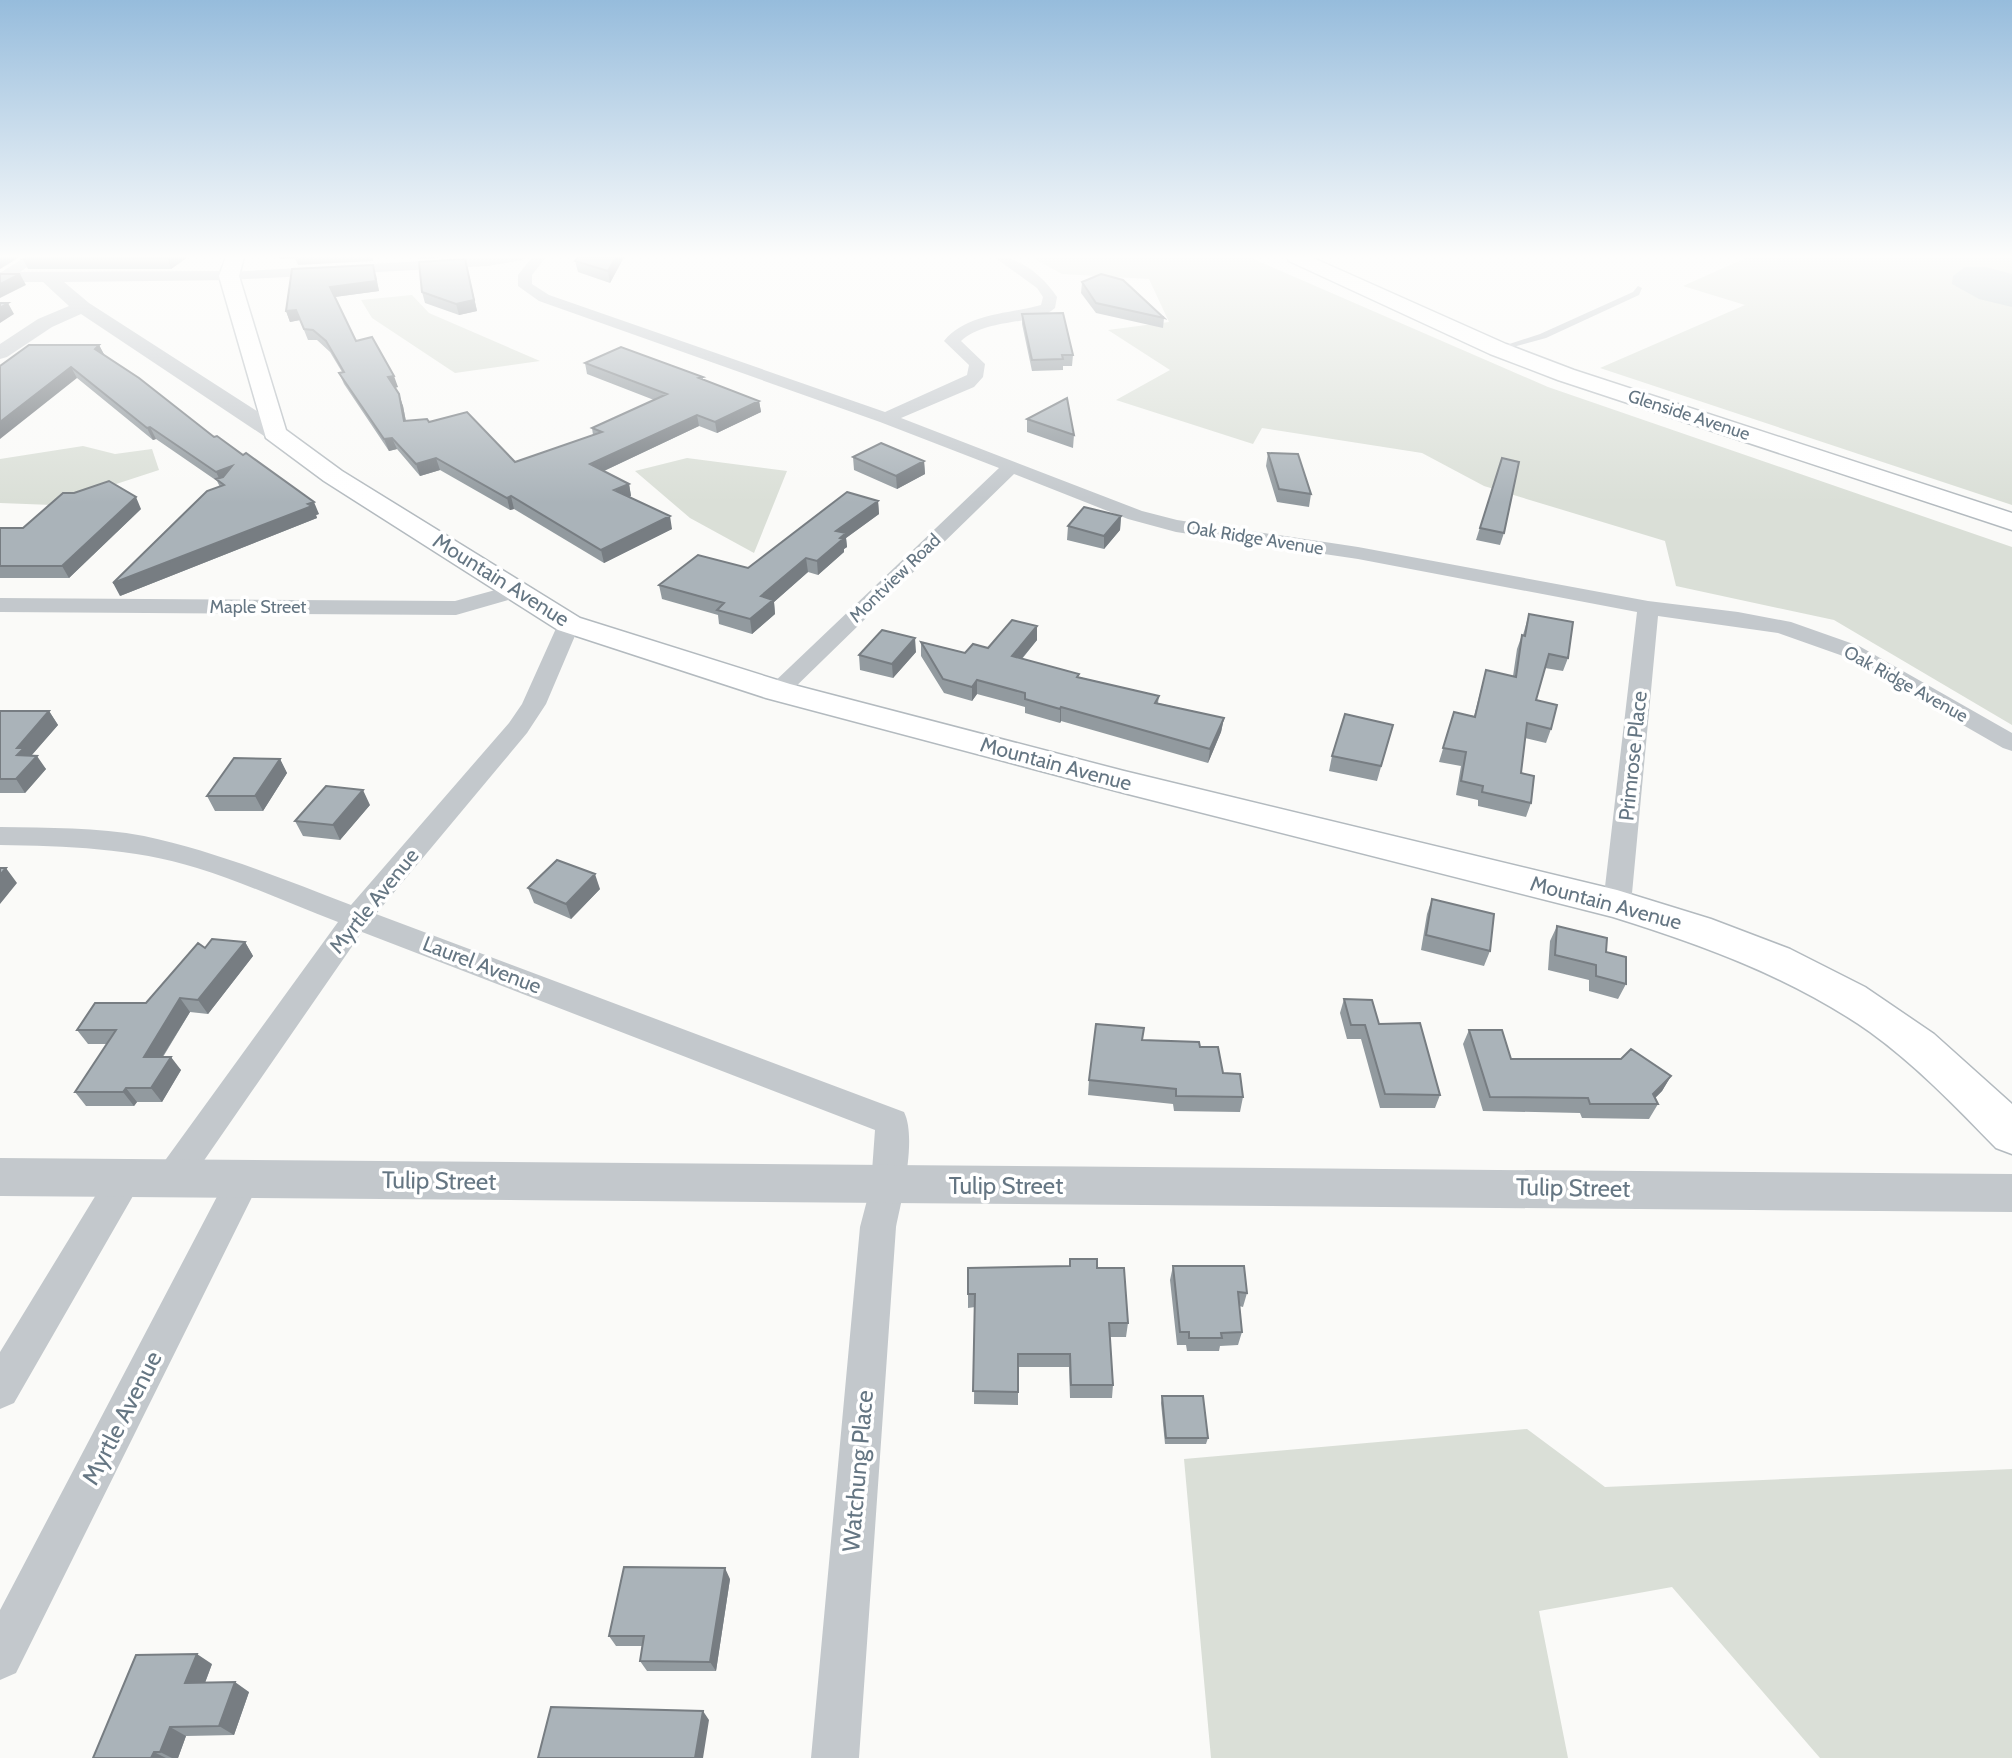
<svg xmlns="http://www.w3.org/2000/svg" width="2012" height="1758" font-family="Cabin,sans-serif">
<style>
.green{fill:#dadfd7}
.water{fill:#bbc7cb}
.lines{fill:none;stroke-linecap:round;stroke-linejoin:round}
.secondary-casing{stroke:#b3babf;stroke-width:3}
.service{fill:#c3c8cc;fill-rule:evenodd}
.minor{fill:#c3c8cc;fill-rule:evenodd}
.tertiary{fill:#c3c8cc;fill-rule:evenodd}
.secondary{fill:#fff;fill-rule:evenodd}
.wall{fill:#929a9f}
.shaded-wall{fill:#777d82}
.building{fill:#aab3b9;stroke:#777d82;stroke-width:2}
.labels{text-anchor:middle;stroke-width:7;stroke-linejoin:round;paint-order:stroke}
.far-street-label{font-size:18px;fill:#657683;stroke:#fff}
.street-label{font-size:21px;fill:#657683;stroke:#fff}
.near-street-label{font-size:24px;fill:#657683;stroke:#fff}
</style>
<rect width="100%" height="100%" fill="#fafaf8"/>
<path class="green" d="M 1031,257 L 1249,257 L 1548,387 L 2012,547 L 2012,725 L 1834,620 L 1676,586 L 1665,541 L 1484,486 L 1422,453 L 1262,428 L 1253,444 L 1116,400 L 1170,370 L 1108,330 L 1169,322 L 1149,279 L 1062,274 Z
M 1748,257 L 2012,257 L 2012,505 L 1600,368 L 1745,305 L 1683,286 Z
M 412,295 L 429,313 L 540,361 L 455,373 L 372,318 L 361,300 Z
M 83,446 L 115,454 L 152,449 L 159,470 L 52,505 L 0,503 L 0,459 Z
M 687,458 L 787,471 L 754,553 L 690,518 L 635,471 Z
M 1527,1429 L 1605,1487 L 2012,1469 L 2012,1758 L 1820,1758 L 1672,1587 L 1539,1611 L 1568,1758 L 1211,1758 L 1184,1459 Z"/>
<path class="water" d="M 1965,267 L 1986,267 L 2012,274 L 2012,307 L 1979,299 L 1952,284 L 1953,276 Z"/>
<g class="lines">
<g class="secondary-casing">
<path id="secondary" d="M 226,257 L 244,257 L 239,276 L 286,430 L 342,471 L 580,618 L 790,684 L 1124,771 L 1617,890 L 1711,919 L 1790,949 L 1865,987 L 1934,1034 L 2012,1104 L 2012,1154 L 1996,1148 C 1956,1107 1917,1066 1870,1032 C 1793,978 1703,945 1613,917 L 1124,793 L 766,698 L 558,630 L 324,481 L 266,438 L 219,276 Z
M 1287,257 L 1311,257 L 1506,344 L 1574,370 L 2012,513 L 2012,530 L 1558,380 L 1490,354 L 1289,261 Z"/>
</g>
<path class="service" d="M 1638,286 L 1642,288 L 1639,295 L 1546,338 L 1498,351 L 1494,349 L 1540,334 L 1633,292 Z"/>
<path class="minor" d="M 25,257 L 41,257 L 9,280 L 0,280 L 0,273 Z
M 495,257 L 525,257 L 523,260 L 488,266 L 229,280 L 222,276 L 229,272 Z
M 532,257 L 546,257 L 532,275 L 532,284 L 549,295 L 885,412 L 967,375 L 969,365 L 944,341 C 967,313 1009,314 1041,305 L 1043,297 L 1037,288 L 994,257 C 1019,255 1044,277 1057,297 L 1055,308 C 1036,326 988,317 961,341 L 985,364 L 983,377 L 974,387 L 901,418 L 1142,511 L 1177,520 L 1358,547 L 1648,601 L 1738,612 L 1791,622 L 1859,646 L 2012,733 L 2012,751 L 2003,748 L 1843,656 L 1778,633 L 1658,616 L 1631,904 L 1627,911 L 1617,914 L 1607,911 L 1603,904 L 1637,612 L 1358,559 L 1176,532 L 1128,519 L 1014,474 L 786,696 L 770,696 L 766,691 L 770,686 L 999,468 L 880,422 L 539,301 L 518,286 L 518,275 Z
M 514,585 L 522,586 L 525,591 L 522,596 L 456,615 L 0,612 L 0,598 L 455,601 Z
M 569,617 L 577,619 L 580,624 L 546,704 L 527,733 L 376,914 L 904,1112 C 917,1138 902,1199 896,1227 L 859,1758 L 811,1758 L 860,1227 L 871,1185 L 875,1130 L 362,932 L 185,1188 L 173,1192 L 161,1188 L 156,1177 L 161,1166 L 338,922 C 291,904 245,883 197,868 C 133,848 66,846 0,845 L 0,827 C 48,828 97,827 144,836 C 215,851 283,879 351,905 L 509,723 L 522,704 L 558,624 L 561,619 Z
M 125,1163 L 137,1167 L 142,1178 L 137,1189 L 14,1403 L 0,1409 L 0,1352 L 113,1167 Z
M 244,1164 L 256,1168 L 261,1179 L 16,1673 L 0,1680 L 0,1610 L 232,1168 Z"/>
<path class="tertiary" d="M 229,271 L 238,276 L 235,280 L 64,282 L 89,303 L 283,428 L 286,433 L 283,438 L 267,438 L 81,314 L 52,327 L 7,357 L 0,359 L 0,344 L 38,319 L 69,306 L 43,282 L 0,282 L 0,272 Z
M 0,1158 L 2012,1174 L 2012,1212 L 0,1196 Z"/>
<use href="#secondary" class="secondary"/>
</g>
<path class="wall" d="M 188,257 L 171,269 L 28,269 L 23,259 Z
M 279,257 L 372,257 L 373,261 L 298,265 L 295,258 L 280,259 Z
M 420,257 L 454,257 L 420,259 Z
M 578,257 L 624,257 L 610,283 L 578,272 L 575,261 Z
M 468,270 L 477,311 L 459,315 L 425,303 L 422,292 Z
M 376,275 L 379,291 L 335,297 L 356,341 L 398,387 L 395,388 L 403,406 L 406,421 L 429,422 L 515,462 L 593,435 L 592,428 L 654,400 L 587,374 L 585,363 L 703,377 L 703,380 L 759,401 L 761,412 L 717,433 L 699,426 L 604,471 L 629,484 L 631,496 L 629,497 L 672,529 L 604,563 L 514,509 L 510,510 L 440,470 L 420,476 L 397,449 L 389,451 L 344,384 L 339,373 L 342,372 L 330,352 L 317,340 L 308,340 L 300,320 L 290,322 L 286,311 Z
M 1082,282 L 1164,318 L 1163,328 L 1096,313 L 1081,293 Z
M 1022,314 L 1073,355 L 1072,366 L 1063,366 L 1063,370 L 1032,371 L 1022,324 Z
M 99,345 L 104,355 L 319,514 L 316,515 L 317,518 L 120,596 L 220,487 L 217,481 L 156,439 L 153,440 L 77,378 L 0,366 Z
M 1027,419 L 1074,435 L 1073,448 L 1027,432 Z
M 1268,453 L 1311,494 L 1309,507 L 1277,502 L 1266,466 Z
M 853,457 L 924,461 L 925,474 L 897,489 L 854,470 Z
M 1502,458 L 1504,533 L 1500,545 L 1476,540 Z
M 878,501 L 879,514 L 846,538 L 847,547 L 844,549 L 844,552 L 818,575 L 808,572 L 774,602 L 775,614 L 752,634 L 719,624 L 718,615 L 662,599 L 659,585 L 748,568 Z
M 141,509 L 69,578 L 0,578 L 0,528 L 23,528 Z
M 1121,516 L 1120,530 L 1104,549 L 1067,540 L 1068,526 Z
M 1529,614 L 1568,658 L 1563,671 L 1545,668 L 1536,700 L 1551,729 L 1546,743 L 1525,738 L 1521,773 L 1531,803 L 1526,817 L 1478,806 L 1478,800 L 1456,795 L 1461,766 L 1439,762 L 1454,712 L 1474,716 L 1486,670 L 1513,676 L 1517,649 L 1522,635 L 1523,635 Z
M 1037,626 L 1037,640 L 1022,659 L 1079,677 L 1159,696 L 1158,703 L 1224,718 L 1221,732 L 1208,763 L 1061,721 L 1060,723 L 1025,713 L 1025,707 L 977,694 L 972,701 L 944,693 L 921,656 L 921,642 L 965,653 L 988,648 Z
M 916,652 L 893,678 L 860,670 L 859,655 Z
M 0,711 L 49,711 L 58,725 L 31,756 L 46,769 L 25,793 L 0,793 Z
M 1393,725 L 1377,781 L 1329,771 L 1332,756 Z
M 280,759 L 287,773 L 263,811 L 215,811 L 207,796 Z
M 370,805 L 340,840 L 303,836 L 295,821 Z
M 528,888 L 600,889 L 571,919 L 534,903 Z
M 1432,899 L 1490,951 L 1484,966 L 1421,950 L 1427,914 Z
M 1557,926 L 1606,952 L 1626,984 L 1618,999 L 1589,991 L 1589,980 L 1548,970 L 1550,941 Z
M 245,942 L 253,956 L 208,1014 L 190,1012 L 163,1057 L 181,1070 L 162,1102 L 137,1102 L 134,1106 L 86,1106 L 75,1092 L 107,1044 L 88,1044 L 77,1030 L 146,1003 L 205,948 Z
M 1344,999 L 1379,1024 L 1440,1095 L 1435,1108 L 1380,1108 L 1361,1039 L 1347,1039 L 1340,1013 Z
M 1469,1030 L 1511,1059 L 1671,1076 L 1662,1091 L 1655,1098 L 1658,1104 L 1649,1119 L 1582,1118 L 1580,1113 L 1483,1111 L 1463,1044 Z
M 1142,1040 L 1200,1047 L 1243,1097 L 1240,1112 L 1174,1111 L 1173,1104 L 1088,1095 L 1089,1080 Z
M 1173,1266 L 1247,1293 L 1243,1307 L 1239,1306 L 1242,1332 L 1238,1345 L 1220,1346 L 1219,1351 L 1187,1351 L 1186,1345 L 1177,1345 L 1170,1280 Z
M 1097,1268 L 1128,1323 L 1126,1337 L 1110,1337 L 1113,1385 L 1112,1398 L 1070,1398 L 1069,1367 L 1018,1367 L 1018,1405 L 974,1404 L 975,1307 L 968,1308 L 968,1294 Z
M 1162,1396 L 1208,1438 L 1206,1444 L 1165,1444 L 1161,1403 Z
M 730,1579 L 716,1671 L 647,1671 L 640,1661 L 642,1646 L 616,1646 L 609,1636 Z
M 212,1664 L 205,1683 L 249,1692 L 234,1735 L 186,1736 L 178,1758 L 93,1758 Z"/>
<path class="shaded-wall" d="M 0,257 L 20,257 L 0,269 Z
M 169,257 L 188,257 L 171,269 L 167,258 Z
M 279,257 L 295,257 L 295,258 L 280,259 Z
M 616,257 L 624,257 L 610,283 L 608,271 Z
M 465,259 L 477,311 L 459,315 L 456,304 Z
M 373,265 L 379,291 L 334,297 L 330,287 Z
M 20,274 L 26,285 L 0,298 L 0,284 Z
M 8,303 L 14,314 L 0,323 L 0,308 Z
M 296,310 L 300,320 L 290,322 L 286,311 Z
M 99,345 L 105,356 L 95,349 Z
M 71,367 L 77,378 L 0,439 L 0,422 Z
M 394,376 L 398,387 L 392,388 L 388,377 Z
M 399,394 L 403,406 L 408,433 L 404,421 Z
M 759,401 L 761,412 L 717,433 L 715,422 Z
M 697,415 L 699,426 L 593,476 L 590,464 Z
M 150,427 L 156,439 L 153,440 L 147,428 Z
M 392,438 L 397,449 L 389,451 L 384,439 Z
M 436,458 L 440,470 L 420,476 L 416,464 Z
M 924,461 L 925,474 L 897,489 L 896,476 Z
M 232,466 L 222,484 L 216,472 Z
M 629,484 L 631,496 L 617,502 L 614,490 Z
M 511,496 L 514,509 L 510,510 L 507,498 Z
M 136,497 L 141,509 L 69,578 L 62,566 Z
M 878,501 L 879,514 L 846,538 L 847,547 L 844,549 L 844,552 L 818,575 L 817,561 L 836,531 Z
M 314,502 L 319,514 L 316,515 L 317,518 L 120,596 L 113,583 Z
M 670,516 L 672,529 L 604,563 L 601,550 Z
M 1121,516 L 1120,530 L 1104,549 L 1104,536 Z
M 806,558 L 808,572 L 774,602 L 775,614 L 752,634 L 750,619 L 761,596 Z
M 1037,626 L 1037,640 L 1012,670 L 1012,656 Z
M 915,638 L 916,652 L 893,678 L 892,664 Z
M 977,680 L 977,694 L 972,701 L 972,687 Z
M 1061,707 L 1061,721 L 1060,723 L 1060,709 Z
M 49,711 L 58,725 L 30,757 L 37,756 L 46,769 L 25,793 L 16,779 L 17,748 Z
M 1224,718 L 1221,732 L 1208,763 L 1210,749 Z
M 280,759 L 287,773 L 263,811 L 255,796 Z
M 363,790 L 370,805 L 340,840 L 333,825 Z
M 6,868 L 17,883 L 0,904 L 0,875 Z
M 595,874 L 600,889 L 571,919 L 566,904 Z
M 245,942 L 253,956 L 208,1014 L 198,1000 Z
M 180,998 L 190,1012 L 154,1070 L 144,1057 Z
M 171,1057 L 181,1070 L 162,1102 L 151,1088 Z
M 1671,1076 L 1662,1091 L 1649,1104 L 1653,1094 Z
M 126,1088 L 137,1102 L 134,1106 L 123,1092 Z
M 725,1568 L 730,1579 L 716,1671 L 710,1662 Z
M 197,1654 L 212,1664 L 201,1693 L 185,1683 Z
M 235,1682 L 249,1692 L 234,1735 L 219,1726 Z
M 703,1711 L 709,1720 L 703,1758 L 695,1758 Z
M 170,1727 L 186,1736 L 178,1758 L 172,1758 L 160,1752 Z
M 154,1752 L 166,1758 L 151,1758 Z"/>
<path class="building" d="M 26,257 L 169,257 L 167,258 L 23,259 Z
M 578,257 L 616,257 L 608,271 L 575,261 Z
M 465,259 L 474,300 L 456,304 L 422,292 L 419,262 Z
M 373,265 L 376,281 L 330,287 L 356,341 L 372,337 L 394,376 L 388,377 L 399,394 L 404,421 L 427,419 L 429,422 L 467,412 L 515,462 L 602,432 L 592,428 L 667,394 L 585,363 L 621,347 L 703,377 L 699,378 L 759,401 L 715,422 L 697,415 L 590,464 L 629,484 L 614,490 L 670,516 L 601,550 L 511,496 L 507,498 L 436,458 L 416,464 L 392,438 L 384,439 L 339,373 L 344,372 L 326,341 L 313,330 L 304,329 L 296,310 L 286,311 L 292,269 Z
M 0,274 L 20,274 L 0,284 Z
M 1101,274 L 1123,280 L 1164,318 L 1096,303 L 1082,282 Z
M 0,303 L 8,303 L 0,308 Z
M 1063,313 L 1073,355 L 1062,355 L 1063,359 L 1032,360 L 1022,314 Z
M 29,345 L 99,345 L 95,349 L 139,378 L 214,437 L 217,436 L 243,455 L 246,453 L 314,502 L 308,504 L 312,506 L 113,583 L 207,491 L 224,485 L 216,479 L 223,477 L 232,466 L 216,472 L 150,427 L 147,428 L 71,367 L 0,422 L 0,366 Z
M 1067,398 L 1074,435 L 1027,419 Z
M 881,443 L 924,461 L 896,476 L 853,457 Z
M 1268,453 L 1298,454 L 1311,494 L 1279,489 Z
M 1502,458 L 1519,462 L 1504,533 L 1480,528 Z
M 109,481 L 136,497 L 62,566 L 0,566 L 0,528 L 23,528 L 63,493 L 74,493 Z
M 847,492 L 878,501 L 836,531 L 846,533 L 840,538 L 843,539 L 817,561 L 806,558 L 761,596 L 773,600 L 750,619 L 717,610 L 724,603 L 659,585 L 698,555 L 748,568 Z
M 1084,507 L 1121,516 L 1104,536 L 1068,526 Z
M 1529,614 L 1573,622 L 1568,658 L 1549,654 L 1536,700 L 1557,705 L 1551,729 L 1527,723 L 1521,773 L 1534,776 L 1531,803 L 1482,792 L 1483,786 L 1461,781 L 1466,752 L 1443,748 L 1454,712 L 1475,717 L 1486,670 L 1516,677 L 1522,635 L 1525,636 Z
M 1012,620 L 1037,626 L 1012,656 L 1079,674 L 1077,677 L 1159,696 L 1155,703 L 1224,718 L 1210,749 L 1061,707 L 1060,709 L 1025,699 L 1025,693 L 977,680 L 972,687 L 943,679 L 921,642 L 965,653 L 973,644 L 988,648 Z
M 882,630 L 915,638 L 892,664 L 859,655 Z
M 0,711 L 49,711 L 17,748 L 24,748 L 17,755 L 37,756 L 16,779 L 0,779 Z
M 1345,714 L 1393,725 L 1381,766 L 1332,756 Z
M 234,758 L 280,759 L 255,796 L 207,796 Z
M 326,786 L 363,790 L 333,825 L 295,821 Z
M 557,860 L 595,874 L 566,904 L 528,888 Z
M 0,868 L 6,868 L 0,875 Z
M 1432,899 L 1494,914 L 1490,951 L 1426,935 Z
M 1557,926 L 1607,938 L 1606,952 L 1626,957 L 1626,984 L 1596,976 L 1596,965 L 1555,955 Z
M 212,939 L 245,942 L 198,1000 L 180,998 L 144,1057 L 171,1057 L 151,1088 L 126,1088 L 123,1092 L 75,1092 L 116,1030 L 77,1030 L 95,1003 L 146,1003 L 198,943 L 205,948 Z
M 1344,999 L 1372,1000 L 1379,1024 L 1420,1023 L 1440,1095 L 1385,1094 L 1365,1025 L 1351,1025 Z
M 1096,1024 L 1144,1028 L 1142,1040 L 1199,1042 L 1200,1047 L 1218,1047 L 1223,1073 L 1240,1074 L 1243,1097 L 1176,1096 L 1176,1089 L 1089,1080 Z
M 1469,1030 L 1502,1030 L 1511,1059 L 1621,1059 L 1631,1049 L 1671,1076 L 1653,1094 L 1658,1104 L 1590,1104 L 1588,1098 L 1490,1097 Z
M 1070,1259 L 1097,1259 L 1097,1268 L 1124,1268 L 1128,1323 L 1109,1323 L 1113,1385 L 1071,1385 L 1070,1354 L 1018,1354 L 1018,1392 L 973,1391 L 975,1294 L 968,1294 L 968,1268 L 1070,1266 Z
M 1173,1266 L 1244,1266 L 1247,1293 L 1238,1292 L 1242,1332 L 1221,1333 L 1222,1338 L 1189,1338 L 1189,1332 L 1180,1332 Z
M 1162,1396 L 1203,1396 L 1208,1438 L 1166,1438 Z
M 624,1567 L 725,1568 L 710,1662 L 640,1661 L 644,1636 L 609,1636 Z
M 197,1654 L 185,1683 L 235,1682 L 219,1726 L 170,1727 L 160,1752 L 154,1752 L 151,1758 L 93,1758 L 136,1655 Z
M 551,1707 L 703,1711 L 695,1758 L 538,1758 Z"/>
<linearGradient id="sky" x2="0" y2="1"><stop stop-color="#96bcdc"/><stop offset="0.51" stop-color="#fdfdfc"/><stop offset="1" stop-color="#fdfdfc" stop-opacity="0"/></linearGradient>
<rect width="2012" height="503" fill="url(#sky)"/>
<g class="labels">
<g class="far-street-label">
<text transform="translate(1689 415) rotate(18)" y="6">Glenside Avenue</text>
<text transform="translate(1255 538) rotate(9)" y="6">Oak Ridge Avenue</text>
<text transform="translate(895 578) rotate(-44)" y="6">Montview Road</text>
<text x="258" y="613">Maple Street</text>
<text transform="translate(1906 684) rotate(29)" y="6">Oak Ridge Avenue</text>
</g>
<g class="street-label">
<text transform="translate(501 580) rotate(32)" y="7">Mountain Avenue</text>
<text transform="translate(1633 756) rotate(-84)" y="7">Primrose Place</text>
<text transform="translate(1056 764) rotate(15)" y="7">Mountain Avenue</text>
<text transform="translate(374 901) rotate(-51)" y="7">Myrtle Avenue</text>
<text transform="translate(1606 903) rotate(15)" y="7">Mountain Avenue</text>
<text transform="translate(482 965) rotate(21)" y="7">Laurel Avenue</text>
</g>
<g class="near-street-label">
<text transform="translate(439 1181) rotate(1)" y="8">Tulip Street</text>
<text x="1006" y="1194">Tulip Street</text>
<text transform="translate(1573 1188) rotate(1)" y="8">Tulip Street</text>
<text transform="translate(122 1418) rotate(-63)" y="8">Myrtle Avenue</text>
<text transform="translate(858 1471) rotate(-85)" y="8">Watchung Place</text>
</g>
</g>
</svg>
